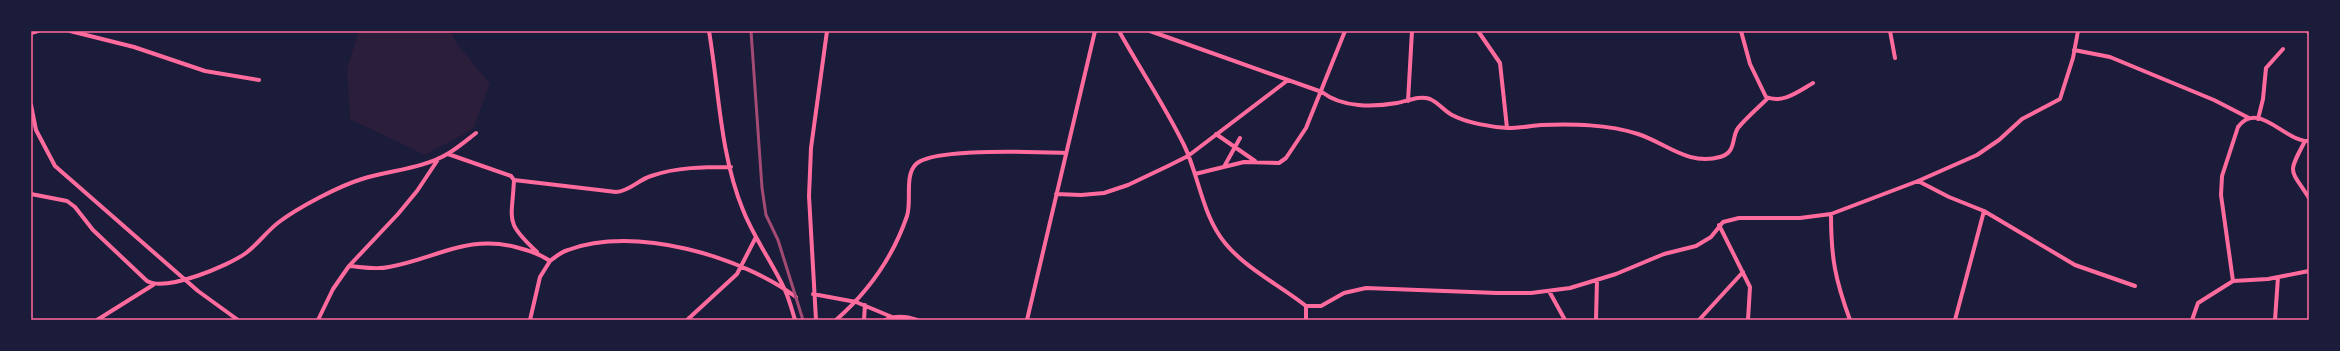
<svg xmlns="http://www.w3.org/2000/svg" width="2340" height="351" font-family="'DejaVu Sans',sans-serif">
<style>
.green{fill:#2a1e3b}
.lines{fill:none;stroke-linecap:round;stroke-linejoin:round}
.minor{stroke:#ff6b9d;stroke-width:4}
.rail{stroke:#a44b75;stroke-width:3}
.neatline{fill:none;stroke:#ff6b9d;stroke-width:1.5}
</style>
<rect width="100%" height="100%" fill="#1b1b3a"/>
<path class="green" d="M 359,31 L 451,31 L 457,44 L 490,84 L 473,129 L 425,155 L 350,119 L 347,69 Z"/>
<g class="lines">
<path class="minor" d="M 70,31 L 134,47 L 205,71 L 259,80
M 709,31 C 719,90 720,154 743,210 C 754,238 772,262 784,288 C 789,298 792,310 795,320
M 1119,31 C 1140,69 1165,106 1184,145 C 1199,176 1202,215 1225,243 C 1245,268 1281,286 1306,306 L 1321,306 L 1344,293 L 1366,288 L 1497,293 L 1531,293 L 1570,288 L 1616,274 L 1664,254 L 1696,246 L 1711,237 L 1723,222 L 1739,218 L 1800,218 L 1831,214 L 1918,181 L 1977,155 L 1999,140 L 2022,119 L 2060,99 L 2073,58 L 2078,31
M 1150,31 L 1322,92 C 1342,108 1374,107 1397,103 C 1408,101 1419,95 1430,99 C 1439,103 1444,111 1452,115 C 1467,123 1491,127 1508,128 C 1519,128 1530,126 1541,125 C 1573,124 1607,124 1638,134 C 1666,143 1688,166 1720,157 C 1737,152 1731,138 1738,128 C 1747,117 1758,108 1768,98
M 1478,31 L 1500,63 L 1507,128
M 1741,31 L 1750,64 L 1766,97 C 1783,104 1799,91 1813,83
M 1890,31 L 1895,58
M 2308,31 L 2309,33
M 31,33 L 38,31
M 2074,50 L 2110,57 L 2214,100 L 2249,118
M 1408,101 L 1412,31
M 31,105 L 36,130 L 55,166 L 198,291 L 238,320
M 2258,119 L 2263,99 L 2266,68 L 2283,49
M 1216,134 L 1255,161
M 2305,141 C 2287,175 2290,168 2309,198
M 448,154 L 511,176 L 514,180 C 512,222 504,221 537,252
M 1225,165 L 1240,138
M 1195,174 L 1244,162 L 1279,163 L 1286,158 L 1306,128 L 1345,31
M 514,180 L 616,192 C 630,191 638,180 651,176 C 677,167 704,167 731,167
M 1918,181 L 1949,197 L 1984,211 L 2075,265 L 2135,286
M 31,194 L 67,201 L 75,207 L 93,230 L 147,281 C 166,292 228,266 246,253 C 258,244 267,231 279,222 C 299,207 339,186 362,179 C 391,170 423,169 449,153 C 459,147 467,140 476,133
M 1056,194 L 1081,195 L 1104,193 L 1128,185 L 1168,166 L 1188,156 L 1288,80
M 1831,214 C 1831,258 1835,279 1850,320
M 1719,225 L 1750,287 L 1748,320
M 349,266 C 362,267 376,270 389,267 C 435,259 469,233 519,248 C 531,251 540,254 550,261 C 555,257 561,252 568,250 C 634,225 741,256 796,297
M 2233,281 L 2268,279 L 2309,271
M 1549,291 L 1565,320
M 813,294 L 856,302 L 892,317
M 1306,306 L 1306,320
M 97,320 L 153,285
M 318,320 L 333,289 L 349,266 L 398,214 L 417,191 L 439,158
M 530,320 L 540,277 L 550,261
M 687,320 L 737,274 L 756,237
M 816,320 L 809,196 L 811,148 L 827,31
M 836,320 C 868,292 893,257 907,216 C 912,201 904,176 916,164 C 934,147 1039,152 1066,153
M 864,320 L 865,305
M 885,320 C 896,315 906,316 917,320
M 1027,320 L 1095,31
M 1596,320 L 1597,280
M 1699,320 L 1743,272
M 1955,320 L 1984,211
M 2192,320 L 2198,303 L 2233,281 L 2221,195 L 2222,176 L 2238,127 C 2258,99 2286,143 2309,141
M 2275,320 L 2278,277"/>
<path class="rail" d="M 751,31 L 762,188 L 766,215 L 778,240 L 803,320"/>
</g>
<rect width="2340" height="351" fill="none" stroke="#1b1b3a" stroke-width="64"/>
<rect x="32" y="32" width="2276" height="287" class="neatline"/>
</svg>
